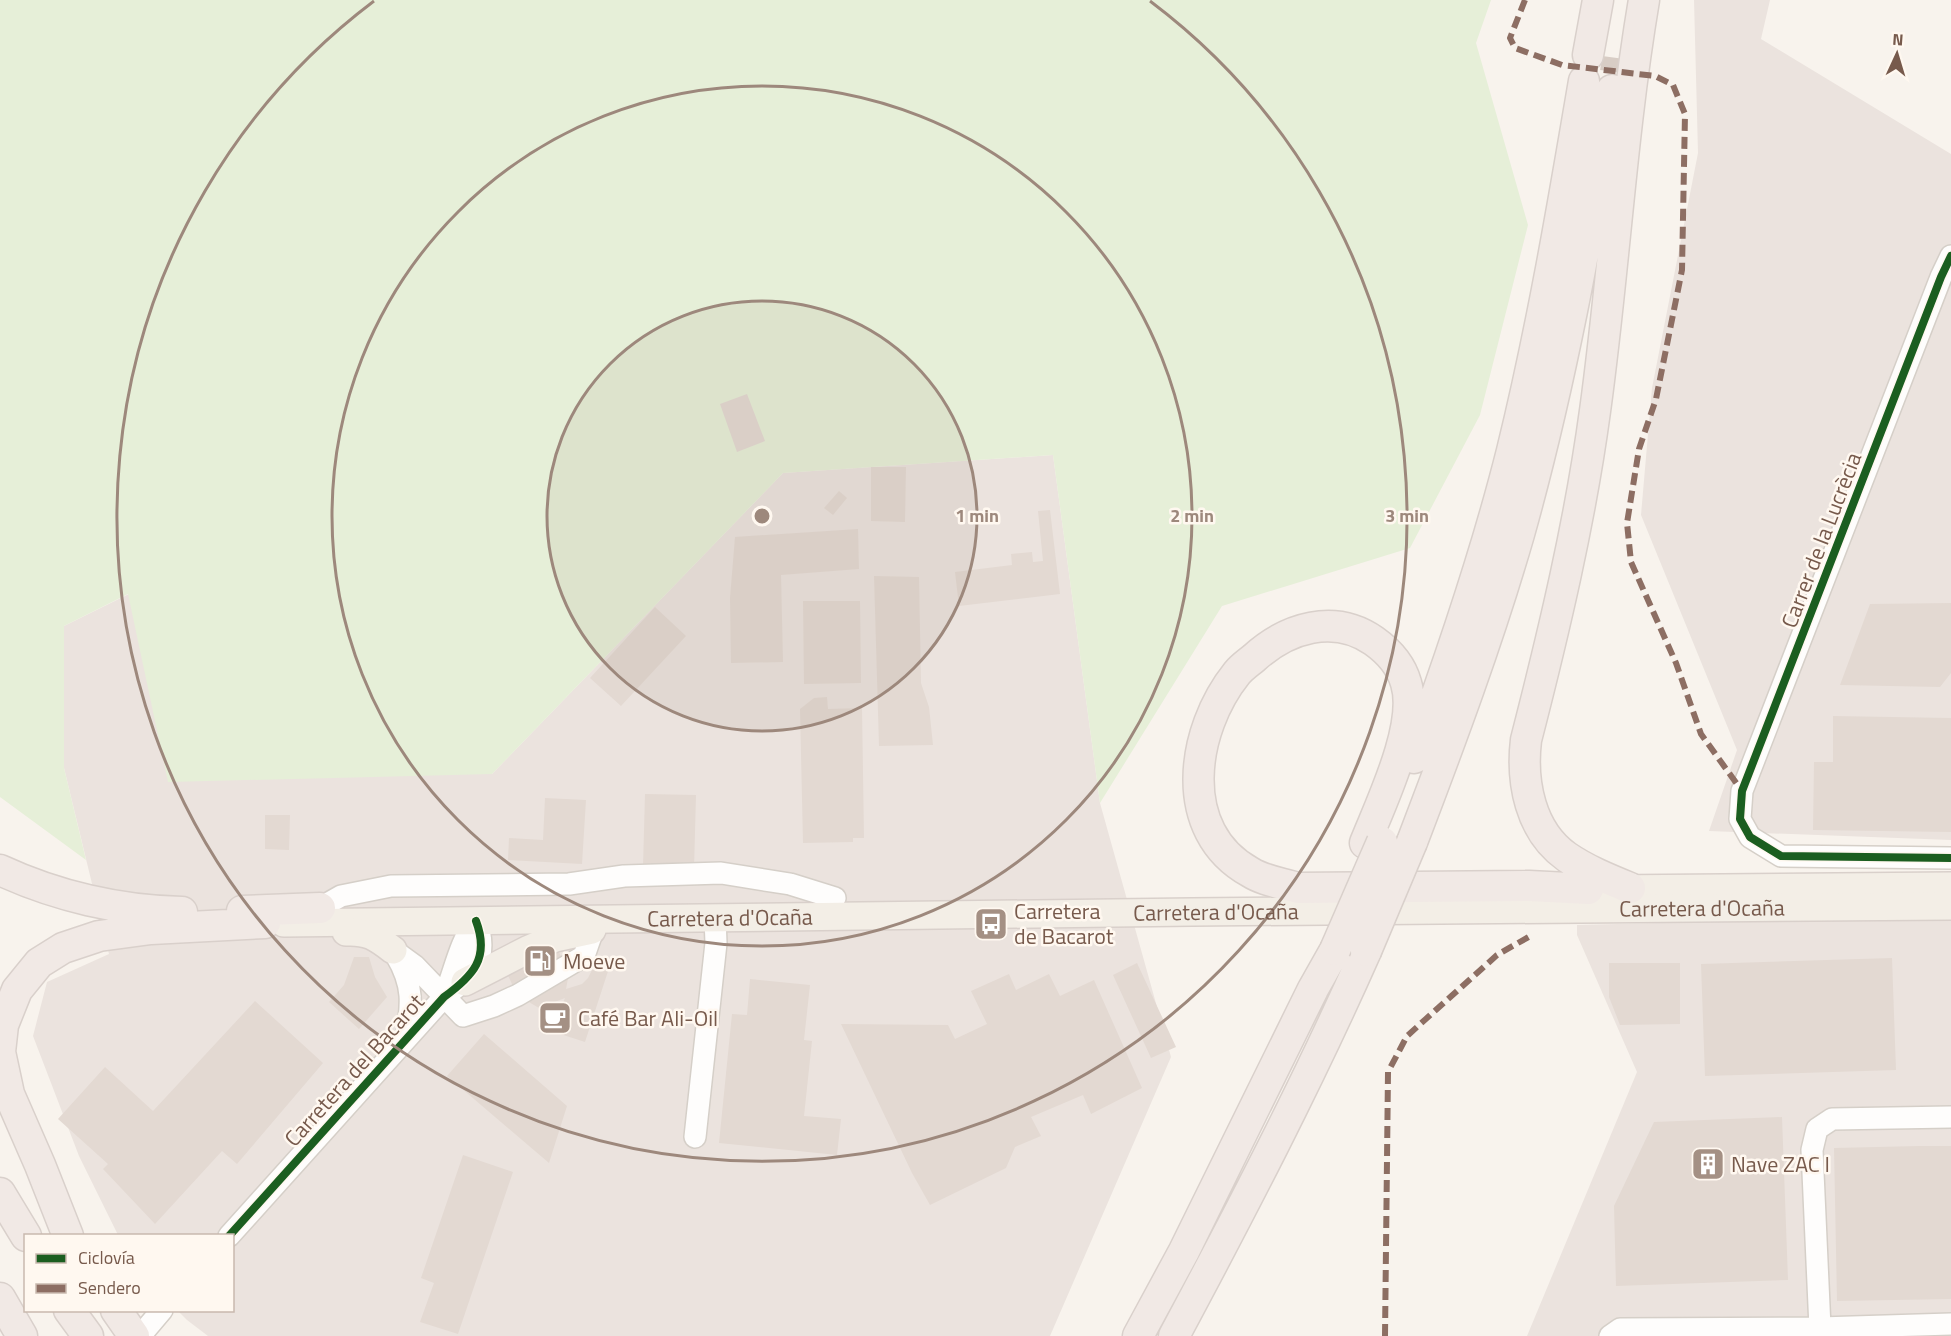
<svg xmlns="http://www.w3.org/2000/svg" width="1951" height="1336" font-family="'Titillium Web',sans-serif">
<style>
.industrial{fill:#ebe3de}
.green{fill:#e6efd8}
.building{fill:#e3d9d2}
.lines{fill:none;stroke-linecap:round;stroke-linejoin:round}
.highway-tunnel{stroke:#d8cdc5;stroke-width:30;stroke-dasharray:30 15;stroke-linecap:butt}
.minor-casing{stroke:#d5cfc8;stroke-width:24}
.major-casing{stroke:#d9d0cb;stroke-width:30}
.highway-casing{stroke:#d9d0cb;stroke-width:33}
.minor{stroke:#fefdfc;stroke-width:21}
.major{stroke:#f3eee6;stroke-width:27}
.highway{stroke:#f1e9e5;stroke-width:30}
.highway-bridge-casing{stroke:#d9d0cb;stroke-width:33;stroke-linecap:butt}
.highway-bridge{stroke:#f1e9e5;stroke-width:30}
.quiet{stroke:#8d6e63;stroke-width:6;stroke-dasharray:12 6;stroke-linecap:butt}
.cycleway-casing{stroke:#fff8f0;stroke-width:11}
.cycleway{stroke:#1b5e20;stroke-width:8}
.ring{fill:none;stroke:#9d887c;stroke-width:3}
.labels{text-anchor:middle;stroke-width:5;stroke-linejoin:round;paint-order:stroke}
.street-label{font-size:22px;fill:#775a4c;stroke:#fff8f0}
.poi-label{font-size:22px;fill:#775a4c;stroke:#fff8f0;text-anchor:start}
.centre{fill:#9d887c;stroke:#fff8f0;stroke-width:3}
.ring-label{font-size:18px;text-anchor:middle;font-weight:bold;fill:#9d887c;stroke:#fff8f0;stroke-width:5;stroke-linejoin:round;paint-order:stroke}
</style>
<rect width="100%" height="100%" fill="#f8f3ed"/>
<path class="industrial" d="M 1694,0 L 1770,0 L 1761,39 L 1951,154 L 1951,840 L 1709,831 L 1737,750 L 1641,515 L 1652,388 L 1698,153 Z
M 1053,455 L 1100,803 L 1171,1057 L 1050,1336 L 208,1336 L 187,1320 L 178,1311 L 232,1310 L 232,1236 L 118,1235 L 79,1156 L 33,1036 L 47,982 L 109,954 L 64,768 L 64,626 L 129,594 L 492,774 L 783,473 Z
M 1951,916 L 1951,1336 L 1527,1336 L 1637,1072 L 1577,935 L 1577,925 Z"/>
<path class="green" d="M 0,0 L 1491,0 L 1476,43 L 1528,225 L 1480,415 L 1410,548 L 1222,606 L 1100,803 L 1053,455 L 783,473 L 492,774 L 168,782 L 128,594 L 64,626 L 64,768 L 86,860 L 0,797 Z"/>
<path class="building" d="M 747,394 L 765,441 L 737,452 L 720,404 Z
M 871,467 L 906,467 L 905,522 L 871,521 Z
M 839,491 L 847,498 L 833,515 L 824,508 Z
M 1050,510 L 1060,594 L 959,606 L 955,572 L 1012,565 L 1011,554 L 1032,552 L 1033,562 L 1043,561 L 1038,511 Z
M 858,529 L 859,569 L 781,575 L 783,662 L 731,663 L 730,598 L 735,537 Z
M 874,576 L 919,577 L 921,683 L 929,707 L 933,745 L 879,746 Z
M 803,601 L 860,601 L 861,683 L 804,684 Z
M 1951,603 L 1951,673 L 1940,687 L 1840,685 L 1870,604 Z
M 655,607 L 686,636 L 621,706 L 590,678 Z
M 827,697 L 828,709 L 862,708 L 864,838 L 853,838 L 853,842 L 803,843 L 800,709 L 814,698 Z
M 1833,716 L 1951,718 L 1951,832 L 1813,830 L 1814,762 L 1833,762 Z
M 645,794 L 696,795 L 694,869 L 643,867 Z
M 545,798 L 586,800 L 582,864 L 508,860 L 509,838 L 543,840 Z
M 265,815 L 290,815 L 289,850 L 265,849 Z
M 557,948 L 569,973 L 566,989 L 582,984 L 588,978 L 598,958 L 611,962 L 585,1042 L 551,1031 L 565,998 L 539,1008 L 517,995 L 506,971 Z
M 354,957 L 369,957 L 375,977 L 387,997 L 359,1029 L 329,1002 L 344,985 Z
M 1892,958 L 1896,1070 L 1705,1076 L 1701,964 Z
M 1137,963 L 1176,1047 L 1151,1058 L 1113,975 Z
M 1609,963 L 1680,963 L 1680,1024 L 1620,1025 L 1609,997 Z
M 1009,974 L 1016,990 L 1049,974 L 1060,996 L 1094,980 L 1142,1088 L 1091,1114 L 1083,1095 L 1031,1117 L 1041,1136 L 1015,1147 L 1006,1168 L 930,1205 L 912,1173 L 841,1024 L 948,1025 L 955,1039 L 987,1024 L 971,991 Z
M 750,979 L 810,985 L 804,1040 L 812,1041 L 804,1116 L 841,1119 L 837,1155 L 719,1143 L 732,1014 L 747,1015 Z
M 255,1001 L 323,1063 L 237,1164 L 222,1151 L 155,1224 L 103,1169 L 108,1164 L 58,1119 L 105,1067 L 153,1111 Z
M 484,1034 L 567,1106 L 549,1163 L 447,1076 Z
M 1782,1117 L 1788,1280 L 1616,1286 L 1614,1206 L 1654,1122 Z
M 1919,1146 L 1951,1146 L 1951,1299 L 1837,1301 L 1834,1148 Z
M 463,1155 L 513,1172 L 458,1334 L 420,1322 L 434,1283 L 421,1278 Z"/>
<g class="lines">
<path class="highway-tunnel" d="M 1615,72 L 1617,58"/>
<g class="minor-casing">
<path id="minor" d="M 1951,256 L 1941,277 L 1742,791 L 1740,819 L 1750,837 L 1781,856 L 1951,858
M 320,908 L 341,896 L 391,886 L 569,884 L 624,876 L 721,873 L 790,884 L 835,898
M 393,950 L 415,966 L 463,1016 L 494,1006 L 518,995 L 584,956 L 593,930
M 396,955 C 414,985 412,1005 406,1038
M 444,997 C 455,971 459,943 476,921
M 695,1137 L 716,943 L 715,918
M 229,1236 L 444,997 C 473,976 490,958 476,921
M 1820,1328 L 1812,1150 L 1817,1129 L 1832,1119 L 1951,1117
M 140,1336 L 162,1310
M 1610,1336 L 1620,1329 L 1820,1328 L 1951,1324"/>
</g>
<g class="major-casing">
<g id="major">
<path d="M 1608,889 L 1951,886"/>
<path id="s1" d="M 284,923 L 1192,912 L 1951,906"/>
<path d="M 346,932 C 368,931 376,937 393,950"/>
<path d="M 465,982 L 527,950 L 555,938 L 592,930"/>
</g>
</g>
<g class="highway-casing">
<path id="highway" d="M 1588,55 L 1598,0
M 1414,758 C 1451,657 1486,555 1512,451 C 1542,329 1563,205 1584,81
M 1412,842 C 1451,740 1489,638 1519,534 C 1560,388 1587,239 1612,90
M 1365,843 C 1381,803 1419,725 1406,683 C 1401,665 1388,651 1374,641 C 1334,613 1287,628 1254,658 C 1248,663 1242,667 1237,673 C 1191,730 1176,831 1250,872 C 1264,881 1282,883 1298,888 L 1529,886 L 1588,889
M 0,870 C 56,896 120,911 182,912
M 1630,888 C 1608,879 1586,870 1567,857 C 1530,831 1521,782 1526,740 C 1554,631 1580,522 1595,411 C 1614,274 1621,136 1644,0
M 242,911 L 320,908
M 0,1193 L 26,1236
M 68,1236 L 40,1165 L 9,1094 L 0,1052 L 3,1025 L 17,990 L 39,963 L 63,948 L 99,936 L 151,929 L 265,923
M 0,1298 L 22,1336
M 69,1310 L 88,1336
M 116,1310 L 134,1336
M 1138,1336 L 1184,1251 L 1313,989 L 1335,950
M 1174,1336 C 1242,1209 1308,1082 1366,951"/>
</g>
<use href="#minor" class="minor"/>
<use href="#major" class="major"/>
<use href="#highway" class="highway"/>
<g class="highway-bridge-casing">
<path id="highway-bridge" d="M 1335,950 L 1382,842
M 1366,951 L 1412,842"/>
</g>
<use href="#highway-bridge" class="highway-bridge"/>
<path class="quiet" d="M 1525,0 L 1510,38 L 1515,48 L 1562,65 L 1655,76 L 1673,85 L 1685,114 L 1682,270 L 1656,399 L 1639,449 L 1627,523 L 1631,562 L 1676,663 L 1701,734 L 1742,791
M 1385,1336 L 1388,1072 L 1407,1036 L 1497,955 L 1532,935"/>
<g class="cycleway-casing">
<path id="cycleway" d="M 1951,256 L 1941,277 L 1742,791 L 1740,819 L 1750,837 L 1781,856 L 1951,858
M 229,1236 L 444,997 C 473,976 490,958 476,921"/>
</g>
<use href="#cycleway" class="cycleway"/>
</g>
<circle cx="762" cy="516" r="215" fill="#9d887c" fill-opacity=".12"/>
<g class="ring">
<circle cx="762" cy="516" r="215"/>
<circle cx="762" cy="516" r="430"/>
<path d="M1150 1A645 645 0 1 1 374 1"/>
</g>
<defs>
<g id="bus-square" transform="scale(1.725)"><rect x="-9" y="-9" width="18" height="18" rx="4" fill="#a49084" stroke="#fff8f0"/><path d="M-5-6H5V4H4V6H2V4H-2V6H-4V4H-5ZM-3.5-4V0h7V-4ZM-3.5 1.2v1.5H-2V1.2ZM2 1.2v1.5H3.5V1.2Z" fill="#fff"/></g>
<g id="fuel-square" transform="scale(1.725)"><rect x="-9" y="-9" width="18" height="18" rx="4" fill="#a49084" stroke="#fff8f0"/><path d="M-5.5-6h7V0h2V4h1.3V-2.5L3-4.5l.8-.8L6-3V5H2.5V1h-1V6h-7ZM-4.2-4.7v3.2H.2V-4.7Z" fill="#fff"/></g>
<g id="cafe-square" transform="scale(1.725)"><rect x="-9" y="-9" width="18" height="18" rx="4" fill="#a49084" stroke="#fff8f0"/><path d="M-5.5-4.5H6V0H3Q3 3.5 0 3.5H-2.5Q-5.5 3.5-5.5 0ZM3-3.2v2h1.7v-2ZM-6 4.5H4V6H-6Z" fill="#fff"/></g>
<g id="building-square" transform="scale(1.725)"><rect x="-9" y="-9" width="18" height="18" rx="4" fill="#a49084" stroke="#fff8f0"/><path d="M-4-6H4V6H1V3H-1V6H-4ZM-2.5-4.3h1.7v1.8h-1.7ZM.8-4.3h1.7v1.8H.8ZM-2.5-1h1.7V.8h-1.7ZM.8-1h1.7V.8H.8Z" fill="#fff"/></g>
</defs>
<g fill-rule="evenodd">
<use href="#bus-square" x="991" y="924"/>
<use href="#fuel-square" x="540" y="961"/>
<use href="#cafe-square" x="555" y="1018"/>
<use href="#building-square" x="1708" y="1164"/>
</g>
<g class="labels">
<g class="street-label">
<text transform="translate(1821 540) rotate(-69)" y="8">Carrer de la Lucrècia</text>
<text dy="8" stroke="none"><textPath href="#s1" startOffset="1418">Carretera d'Ocaña</textPath></text>
<text dy="8" stroke="none"><textPath href="#s1" startOffset="932">Carretera d'Ocaña</textPath></text>
<text dy="8" stroke="none"><textPath href="#s1" startOffset="446">Carretera d'Ocaña</textPath></text>
<text transform="translate(354 1070) rotate(-48)" y="8">Carretera del Bacarot</text>
</g>
<g class="poi-label">
<text x="1014" y="919">Carretera<tspan x="1014" dy="25">de Bacarot</tspan></text>
<text x="563" y="969">Moeve</text>
<text x="578" y="1026">Café Bar Ali-Oil</text>
<text x="1731" y="1172">Nave ZAC I</text>
</g>
</g>
<circle cx="762" cy="516" r="9" class="centre"/>
<g class="ring-label">
<text x="977" y="522">1 min</text>
<text x="1192" y="522">2 min</text>
<text x="1407" y="522">3 min</text>
</g>
<rect x="24" y="1234" width="210" height="78" fill="#fff8f0" stroke="#c9b9ae" stroke-width="1.5"/>
<rect x="36" y="1254" width="30" height="9" fill="#1b5e20" stroke="#c9b9ae" stroke-width="1.5"/>
<text x="78" y="1264" font-size="18" fill="#775a4c">Ciclovía</text>
<rect x="36" y="1284" width="30" height="9" fill="#8d6e63" stroke="#c9b9ae" stroke-width="1.5"/>
<text x="78" y="1294" font-size="18" fill="#775a4c">Sendero</text>
<g transform="translate(1897 54) rotate(4)" stroke="#fff8f0" stroke-width="4.5" paint-order="stroke">
<path d="M0-4.5L10 22L0 15L-10 22Z" fill="#775a4c"/>
<text y="-9" font-size="16" font-weight="bold" text-anchor="middle" fill="#775a4c">N</text>
</g>
</svg>
